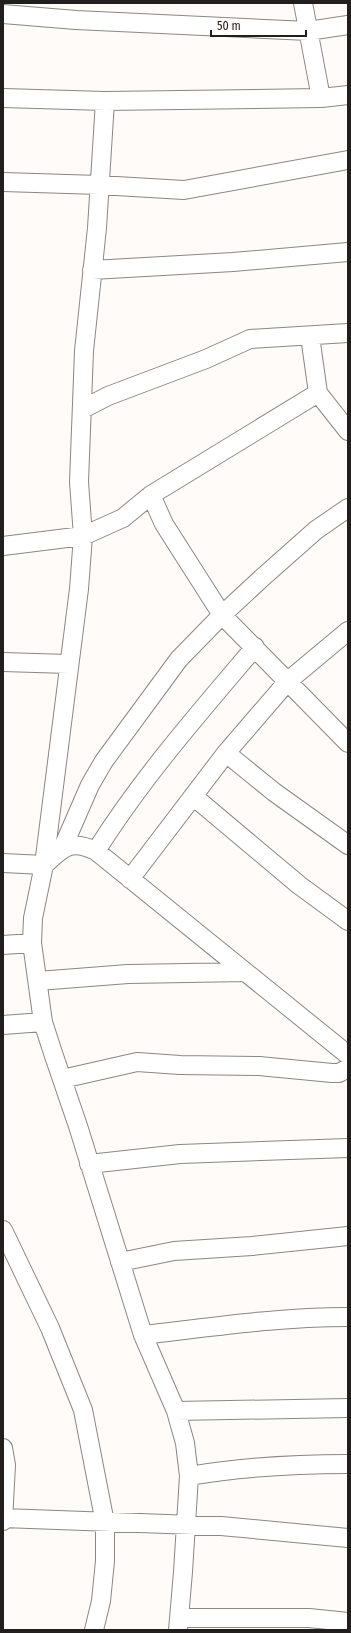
<svg xmlns="http://www.w3.org/2000/svg" width="351" height="1633" font-family="'Fira Sans Condensed',sans-serif">
<style>
.lines{fill:none;stroke-linecap:round;stroke-linejoin:round}
.minor-casing{stroke:#8d8682;stroke-width:20}
.minor{stroke:#fff;stroke-width:18}
</style>
<rect width="100%" height="100%" fill="#fefbf9"/>
<g class="lines">
<g class="minor-casing">
<path id="minor" d="M 303,3 L 321,98
M 3,14 L 76,20 L 308,31 L 348,25
M 3,98 L 105,101 L 321,98 L 348,95
M 105,101 L 97,228 L 84,351 L 79,482 L 83,536 L 79,589 L 44,865 L 33,918 L 32,943 L 43,1022 L 53,1053 L 78,1126 L 143,1335 L 176,1411 L 185,1443 L 189,1476 L 183,1572 L 178,1630
M 3,182 L 99,185 L 184,190 L 348,160
M 92,270 L 233,262 L 348,252
M 310,336 L 318,393 L 348,431
M 83,409 L 108,396 L 206,359 L 250,339 L 348,333
M 151,495 L 164,524 L 222,615 L 348,743
M 3,546 L 83,536 L 123,518 L 151,495 L 318,393
M 3,662 L 68,664
M 226,753 L 274,792 L 348,845
M 193,796 L 299,885 L 348,921
M 63,847 L 90,785 L 104,761 L 179,659 L 222,615 L 263,577 L 316,530 L 348,508
M 96,851 C 142,778 199,713 255,647
M 3,863 L 44,865 C 64,847 70,839 96,851 L 348,1055
M 130,879 L 226,753 L 288,681 L 348,631
M 3,945 L 32,943
M 38,981 L 128,974 L 245,972
M 3,1025 L 43,1022
M 62,1079 L 137,1062 L 180,1065 L 259,1066 L 332,1073 L 339,1073 L 348,1068
M 89,1164 L 180,1154 L 348,1148
M 3,1230 L 50,1328 L 83,1410 L 105,1523 L 105,1561 L 101,1601 L 94,1630
M 120,1262 L 174,1251 L 252,1246 L 348,1236
M 143,1335 C 211,1327 280,1317 348,1317
M 176,1411 L 348,1408
M 3,1448 L 6,1465 L 3,1521
M 189,1476 C 242,1467 294,1464 348,1464
M 3,1518 L 221,1526 L 348,1538
M 180,1618 L 309,1618 L 348,1622"/>
</g>
<use href="#minor" class="minor"/>
</g>
<rect width="351" height="1633" fill="none" stroke="#211e1d" stroke-width="8"/>
<path d="M211 30v6h95v-6" fill="none" stroke="#211e1d" stroke-width="2"/>
<text x="217" y="30" font-size="12" fill="#211e1d" stroke="#fefbf9" stroke-width="3" paint-order="stroke">50 m</text>
</svg>
